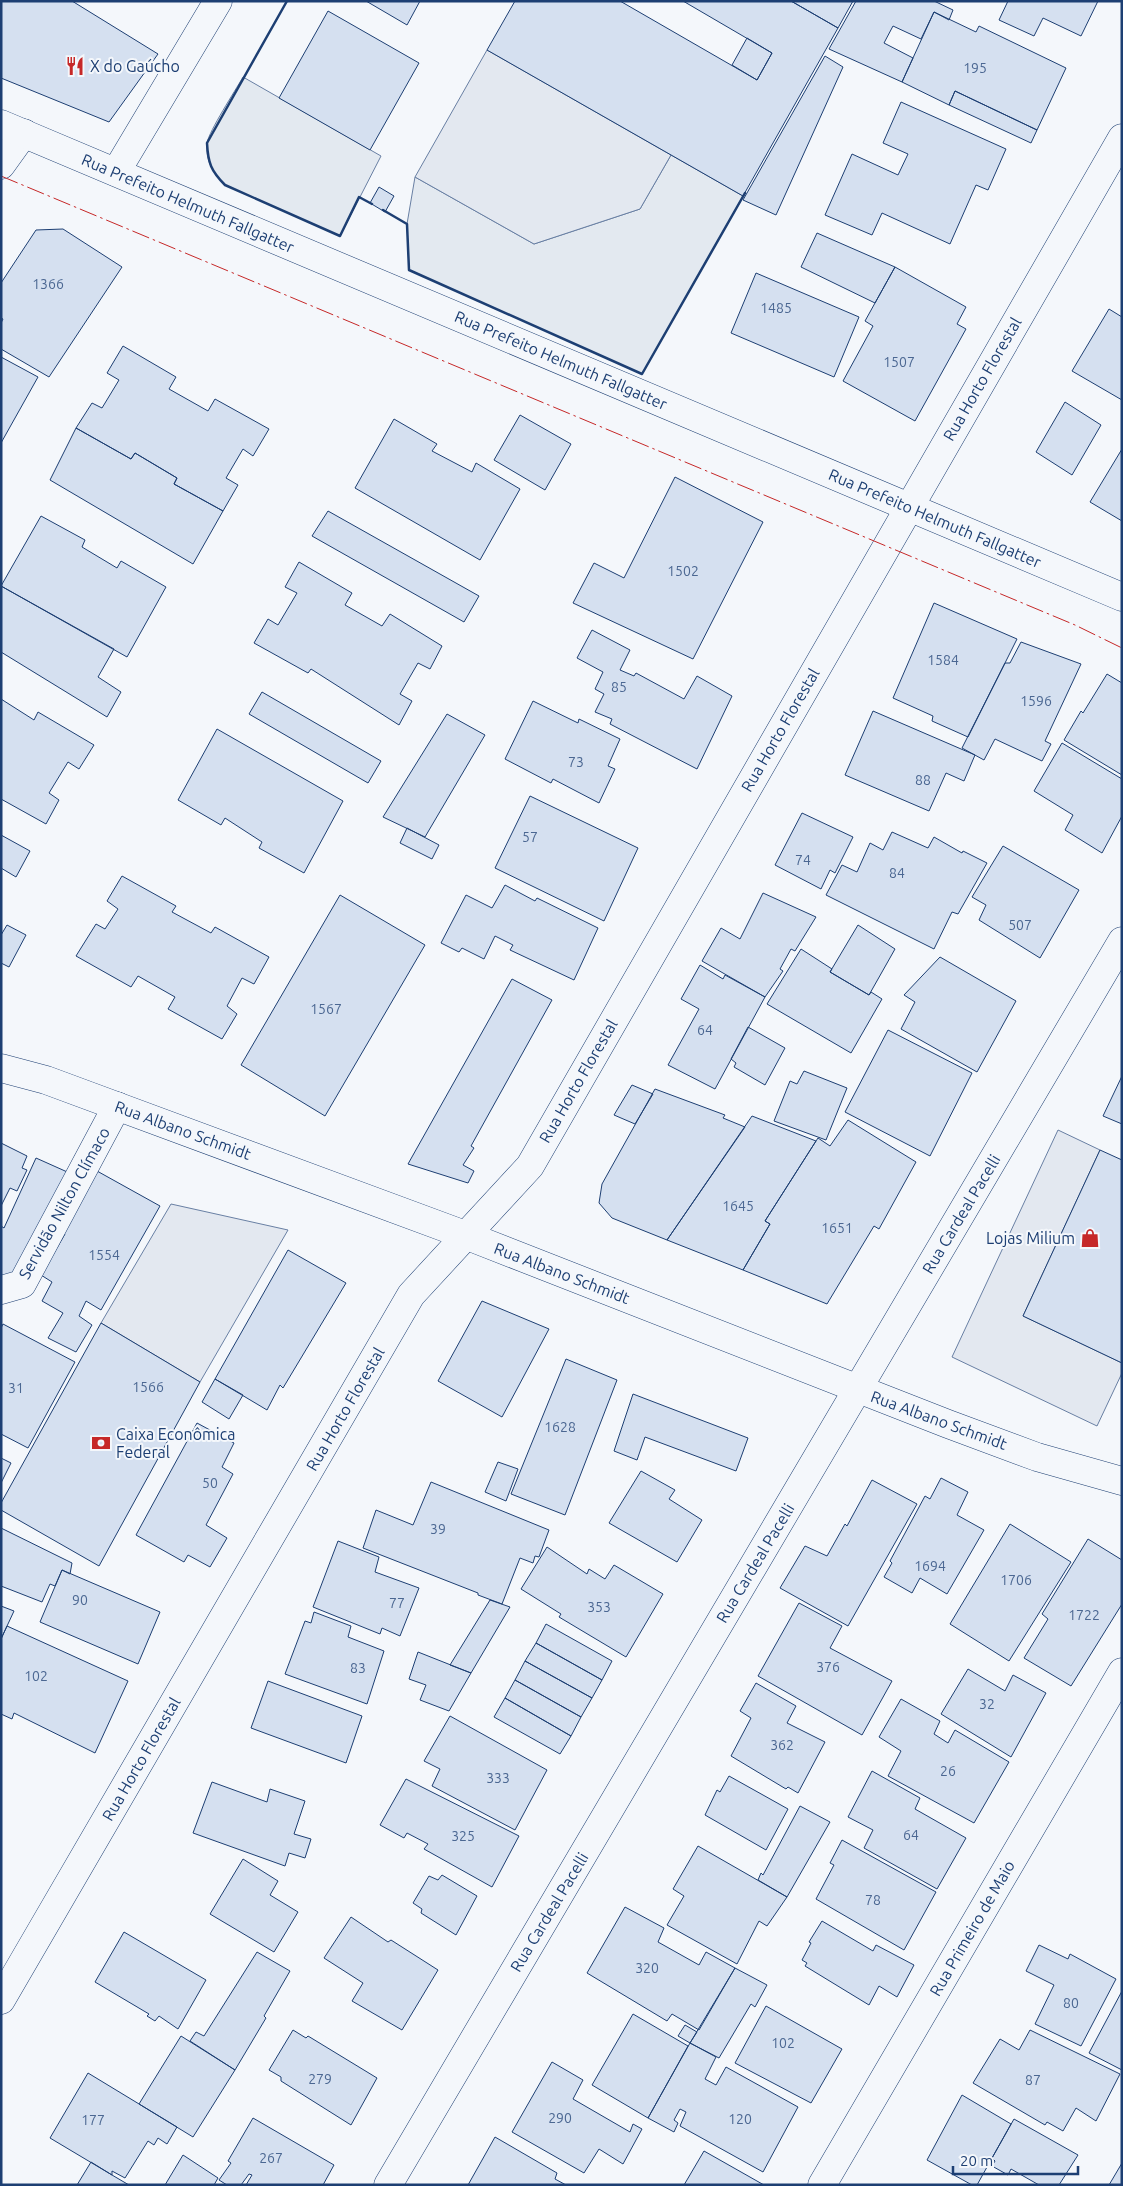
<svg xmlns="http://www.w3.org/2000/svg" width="1123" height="2186" font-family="Ubuntu,sans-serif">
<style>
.green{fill:#e3e9f0;stroke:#687fa3}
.parking{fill:#e3e8f0;stroke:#687fa3}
.building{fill:#d5e0f0;stroke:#1d3f73}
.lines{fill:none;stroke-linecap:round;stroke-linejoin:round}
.minor-casing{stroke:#1d3f73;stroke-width:29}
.major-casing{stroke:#1d3f73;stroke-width:29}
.minor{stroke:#f4f7fb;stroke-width:28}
.major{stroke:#f4f7fb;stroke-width:28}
.wall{stroke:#1d3f73;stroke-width:2.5}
.power{stroke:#c62828;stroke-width:1;stroke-dasharray:18 4 2.5 4;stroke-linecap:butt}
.labels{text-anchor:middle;stroke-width:4;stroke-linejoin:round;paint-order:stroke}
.number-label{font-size:14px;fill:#4b6792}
.poi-label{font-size:16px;fill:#1d3f73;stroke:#f4f7fb;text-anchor:start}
.street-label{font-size:16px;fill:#1d3f73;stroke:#f4f7fb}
</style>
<rect width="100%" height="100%" fill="#f4f7fb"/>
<path class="green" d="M 243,77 L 381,156 L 340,236 L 225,185 C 214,174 205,161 207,143 C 209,131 235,91 243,77 Z
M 671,155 L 743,196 L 642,374 L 409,270 L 407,224 L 415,177 L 534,244 L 640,209 Z"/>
<path class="parking" d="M 487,50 L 671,155 L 640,209 L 534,244 L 415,177 Z
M 1058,1130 L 1100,1150 L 1023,1316 L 1122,1363 L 1122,1373 L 1097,1426 L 952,1357 Z
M 171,1204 L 288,1230 L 200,1382 L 101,1323 Z"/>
<path class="building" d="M 1,1 L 72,1 L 158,54 L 109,122 L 1,78 Z
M 366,1 L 420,1 L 407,25 Z
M 515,1 L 620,1 L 757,80 L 772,53 L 683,1 L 791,1 L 838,28 L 743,196 L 487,50 Z
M 791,1 L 853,1 L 838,28 Z
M 856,1 L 934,1 L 953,10 L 949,20 L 934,12 L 921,39 L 893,26 L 884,43 L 913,58 L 902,82 L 829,49 Z
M 1008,1 L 1098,1 L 1081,36 L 1043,18 L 1034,36 L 999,20 Z
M 328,11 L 419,63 L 370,150 L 279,98 Z
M 934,12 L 976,32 L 979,26 L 1066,68 L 1037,130 L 955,91 L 949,105 L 902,82 Z
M 747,38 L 772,53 L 757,80 L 732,65 Z
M 825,56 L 843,67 L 776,215 L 743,200 Z
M 955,91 L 1037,130 L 1031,143 L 949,105 Z
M 901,102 L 1006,149 L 988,190 L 976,185 L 950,244 L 882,213 L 872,235 L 825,215 L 852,154 L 898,175 L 908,154 L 883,143 Z
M 379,187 L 394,196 L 385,212 L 370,203 Z
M 63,229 L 122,267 L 49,377 L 1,349 L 1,323 L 3,319 L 1,318 L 1,283 L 36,230 Z
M 817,233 L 895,267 L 875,303 L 801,267 Z
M 895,267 L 966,307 L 957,324 L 966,329 L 915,421 L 843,381 L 873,326 L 865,321 Z
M 756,273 L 859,317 L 834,377 L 731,333 Z
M 1109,309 L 1122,317 L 1122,400 L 1072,371 Z
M 123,346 L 176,377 L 169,389 L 208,411 L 215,399 L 269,429 L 253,456 L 243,449 L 226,478 L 238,485 L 223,511 L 174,484 L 177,478 L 135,453 L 131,459 L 76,428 L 92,403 L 102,408 L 119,380 L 107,373 Z
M 1,357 L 38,377 L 1,443 Z
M 1065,402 L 1101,425 L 1072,475 L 1036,452 Z
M 520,415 L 571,444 L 545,490 L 494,460 Z
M 394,419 L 437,444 L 432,451 L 472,472 L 476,463 L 520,489 L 480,560 L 355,488 Z
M 76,428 L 131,459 L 135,453 L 177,478 L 174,484 L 223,511 L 193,564 L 50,480 Z
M 1122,449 L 1122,521 L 1090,502 Z
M 675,477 L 763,522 L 693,659 L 573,603 L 594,563 L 624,578 Z
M 328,511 L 479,596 L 464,622 L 312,536 Z
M 41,516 L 85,540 L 82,547 L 117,568 L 121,561 L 166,587 L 127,657 L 1,586 Z
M 299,562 L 352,593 L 345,605 L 382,626 L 390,614 L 442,646 L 430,669 L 418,663 L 400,694 L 412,701 L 399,725 L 311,669 L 308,673 L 254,643 L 268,619 L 278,625 L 297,593 L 285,587 Z
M 1,586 L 114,649 L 98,677 L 121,692 L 107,717 L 1,652 Z
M 934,603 L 1017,639 L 968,737 L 932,721 L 933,716 L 893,698 Z
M 592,630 L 630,650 L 620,670 L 634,676 L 636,673 L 684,699 L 697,676 L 732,696 L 697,769 L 610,724 L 612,719 L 595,712 L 604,694 L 595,689 L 603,672 L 577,658 Z
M 1021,642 L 1081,664 L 1045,741 L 1051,744 L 1042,761 L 995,739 L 984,760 L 962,748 L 1005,663 L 1010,663 Z
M 1107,674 L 1122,683 L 1122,775 L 1064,740 L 1081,711 L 1083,713 Z
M 262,692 L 381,761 L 368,783 L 249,714 Z
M 1,699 L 34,720 L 38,712 L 94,745 L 79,769 L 68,762 L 49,793 L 59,800 L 46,824 L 1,799 Z
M 533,701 L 578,723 L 579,719 L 620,739 L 608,766 L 615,769 L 599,803 L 553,779 L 551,783 L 505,759 Z
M 873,711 L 975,755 L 964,781 L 946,773 L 929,811 L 845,775 Z
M 447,714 L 485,735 L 425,837 L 383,817 Z
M 217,729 L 343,801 L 304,873 L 259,848 L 262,842 L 225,818 L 221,825 L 178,800 Z
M 1062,743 L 1122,779 L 1122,816 L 1102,853 L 1065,830 L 1073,815 L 1034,791 Z
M 530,796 L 638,848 L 604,921 L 495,868 Z
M 802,813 L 853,837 L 835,873 L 830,870 L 821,889 L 775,865 Z
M 407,828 L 439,845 L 432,859 L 400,843 Z
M 892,832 L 928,848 L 934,837 L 962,853 L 963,851 L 987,863 L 958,914 L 952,912 L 934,949 L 826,895 L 842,865 L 857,872 L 870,843 L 883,850 Z
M 1,835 L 30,851 L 16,877 L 1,868 Z
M 1003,846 L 1079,890 L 1040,958 L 979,920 L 986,905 L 972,897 Z
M 122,876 L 176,906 L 172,912 L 211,933 L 215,927 L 269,957 L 254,984 L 242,978 L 227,1006 L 237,1014 L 222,1039 L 168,1009 L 175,997 L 138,976 L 131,987 L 76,956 L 96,924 L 105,929 L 118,909 L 107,901 Z
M 505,885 L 535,901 L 537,898 L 598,928 L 574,980 L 510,950 L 513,945 L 495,936 L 484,959 L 462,948 L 459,952 L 441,943 L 466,895 L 492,908 Z
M 763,893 L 816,917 L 795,951 L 791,949 L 780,969 L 783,971 L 765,997 L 702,961 L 721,928 L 740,939 Z
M 340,895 L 425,945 L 325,1116 L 241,1065 Z
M 7,925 L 26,935 L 9,967 L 1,963 L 1,935 Z
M 858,925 L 895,949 L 869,995 L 830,972 Z
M 801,949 L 832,969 L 830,972 L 869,995 L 871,992 L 882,999 L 851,1053 L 767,1004 Z
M 940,957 L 1016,1001 L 977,1072 L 901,1029 L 915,1002 L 904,995 Z
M 700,965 L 723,979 L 725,975 L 765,997 L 715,1089 L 668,1065 L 699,1009 L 681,999 Z
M 512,979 L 552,1000 L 471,1146 L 474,1148 L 463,1165 L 474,1171 L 468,1183 L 408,1164 Z
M 748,1027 L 785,1048 L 765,1085 L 734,1067 L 736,1063 L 731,1059 Z
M 888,1030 L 972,1073 L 930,1156 L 845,1112 Z
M 804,1071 L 847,1088 L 826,1140 L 774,1121 L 790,1081 L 797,1084 Z
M 1122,1076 L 1122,1124 L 1103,1116 Z
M 632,1085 L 653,1094 L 635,1124 L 614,1115 Z
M 655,1089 L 725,1115 L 723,1118 L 745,1127 L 667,1240 L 612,1218 L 599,1203 L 602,1184 Z
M 752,1116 L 816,1141 L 765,1221 L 770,1224 L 743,1270 L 667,1240 Z
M 848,1120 L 916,1162 L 879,1229 L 874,1226 L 827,1304 L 743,1270 L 770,1224 L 765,1221 L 816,1141 L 818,1138 L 830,1146 Z
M 1,1143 L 27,1156 L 22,1168 L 27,1170 L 17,1191 L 10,1188 L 1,1206 Z
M 1100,1150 L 1122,1160 L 1122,1363 L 1023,1316 Z
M 36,1158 L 74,1175 L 12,1283 L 1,1278 L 1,1226 L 4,1228 Z
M 97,1171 L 160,1206 L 101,1310 L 86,1301 L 79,1316 L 92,1325 L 76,1352 L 48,1338 L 63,1313 L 42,1301 L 52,1282 L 41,1275 L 65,1234 L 62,1233 Z
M 288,1250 L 346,1283 L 283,1388 L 280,1385 L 267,1410 L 215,1379 Z
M 482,1301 L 549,1329 L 502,1417 L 438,1381 Z
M 101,1323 L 200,1382 L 99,1566 L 1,1510 L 1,1503 Z
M 3,1324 L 75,1362 L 28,1448 L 1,1434 L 1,1328 Z
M 566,1359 L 617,1380 L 565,1515 L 511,1494 Z
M 215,1379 L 243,1395 L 229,1419 L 202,1402 Z
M 633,1394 L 748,1438 L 736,1471 L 645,1437 L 637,1460 L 614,1451 Z
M 197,1423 L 234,1443 L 222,1467 L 233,1474 L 206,1525 L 227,1538 L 210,1567 L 188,1555 L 184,1562 L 136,1535 Z
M 1,1458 L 11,1463 L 1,1483 Z
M 498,1462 L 518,1469 L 506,1501 L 485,1492 Z
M 641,1471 L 675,1490 L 669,1499 L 702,1520 L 677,1562 L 609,1523 Z
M 941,1478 L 968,1492 L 957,1515 L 984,1530 L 947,1594 L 920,1578 L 912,1593 L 884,1577 L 892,1563 L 890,1561 L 925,1496 L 930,1499 Z
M 872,1480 L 917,1504 L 848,1626 L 780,1588 L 805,1546 L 827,1556 L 845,1524 L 847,1526 Z
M 431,1482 L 549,1530 L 539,1557 L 535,1556 L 533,1563 L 520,1558 L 502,1604 L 478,1595 L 478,1593 L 363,1548 L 376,1510 L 413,1525 Z
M 1010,1524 L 1071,1562 L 1009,1661 L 950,1624 Z
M 1,1528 L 72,1563 L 70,1574 L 62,1570 L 55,1586 L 50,1584 L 42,1602 L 1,1586 Z
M 1088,1539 L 1122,1560 L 1122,1604 L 1071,1686 L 1024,1658 L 1048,1619 L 1042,1614 Z
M 338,1541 L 379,1557 L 375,1572 L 419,1588 L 400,1636 L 382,1628 L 380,1634 L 313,1607 Z
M 547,1547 L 587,1574 L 589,1569 L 605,1579 L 614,1565 L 663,1594 L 626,1657 L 559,1617 L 561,1614 L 521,1589 Z
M 62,1570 L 160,1612 L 138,1664 L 40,1622 Z
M 490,1600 L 510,1607 L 471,1673 L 450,1665 Z
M 799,1603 L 842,1626 L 830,1648 L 892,1681 L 862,1735 L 758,1676 Z
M 1,1606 L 14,1611 L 1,1639 Z
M 314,1612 L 351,1626 L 348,1637 L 384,1651 L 367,1704 L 285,1674 L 305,1621 L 311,1623 Z
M 546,1624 L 612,1661 L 602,1680 L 536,1643 Z
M 7,1626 L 128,1681 L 95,1753 L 14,1713 L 12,1719 L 1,1714 L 1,1639 Z
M 536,1643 L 602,1680 L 592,1698 L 525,1661 Z
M 418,1652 L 471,1673 L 449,1711 L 420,1700 L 426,1685 L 409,1679 Z
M 525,1661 L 592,1698 L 581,1717 L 515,1680 Z
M 968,1669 L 1005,1691 L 1013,1675 L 1046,1693 L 1011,1757 L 941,1714 Z
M 515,1680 L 581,1717 L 571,1736 L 505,1698 Z
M 268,1681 L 362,1716 L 346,1763 L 251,1728 Z
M 756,1683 L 796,1706 L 787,1723 L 825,1742 L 798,1793 L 788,1787 L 786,1789 L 731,1756 L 751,1718 L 740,1711 Z
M 505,1698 L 571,1736 L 560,1754 L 494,1717 Z
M 901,1699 L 940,1721 L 934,1734 L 948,1743 L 955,1730 L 1009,1762 L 974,1823 L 888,1776 L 901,1751 L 879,1737 Z
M 450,1716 L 547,1770 L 515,1830 L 432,1786 L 440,1769 L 424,1761 Z
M 872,1771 L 920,1798 L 915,1809 L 966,1838 L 937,1889 L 864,1848 L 873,1830 L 848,1817 Z
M 729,1776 L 788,1809 L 766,1850 L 705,1815 L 717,1790 L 720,1792 Z
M 406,1779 L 519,1836 L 492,1887 L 424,1849 L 428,1844 L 407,1833 L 404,1838 L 380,1825 Z
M 212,1782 L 267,1802 L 270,1789 L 305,1801 L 294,1834 L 311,1839 L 305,1858 L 289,1853 L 285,1866 L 193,1833 Z
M 800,1806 L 830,1822 L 787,1897 L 758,1880 L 761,1873 L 763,1875 Z
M 842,1840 L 936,1892 L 904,1950 L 816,1899 L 834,1865 L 830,1863 Z
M 698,1846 L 787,1897 L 767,1926 L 759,1921 L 737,1964 L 667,1925 L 684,1896 L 673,1889 Z
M 243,1859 L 278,1881 L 270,1895 L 298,1912 L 274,1952 L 210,1914 Z
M 442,1875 L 477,1896 L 456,1935 L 421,1913 L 422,1909 L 413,1903 L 429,1876 L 438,1880 Z
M 625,1907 L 664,1928 L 658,1942 L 699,1965 L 706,1952 L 735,1968 L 699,2030 L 672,2014 L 667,2021 L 587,1973 Z
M 351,1917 L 388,1942 L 391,1940 L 438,1970 L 402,2030 L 352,2001 L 363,1983 L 324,1958 Z
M 822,1921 L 873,1951 L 876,1945 L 914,1965 L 897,1997 L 879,1986 L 869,2005 L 805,1966 L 807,1963 L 802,1960 L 811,1943 L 809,1942 Z
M 124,1932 L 206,1980 L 178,2029 L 159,2016 L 155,2021 L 147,2016 L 149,2014 L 95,1982 Z
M 1039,1945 L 1068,1959 L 1070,1954 L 1116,1979 L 1081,2046 L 1035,2024 L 1054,1985 L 1026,1971 Z
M 257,1952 L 290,1971 L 264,2016 L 266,2018 L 235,2070 L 190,2041 L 196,2032 L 204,2036 Z
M 735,1968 L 767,1985 L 755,2007 L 751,2004 L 719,2058 L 690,2043 Z
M 1122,1991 L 1122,2070 L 1089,2053 Z
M 766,2006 L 842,2049 L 811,2103 L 735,2063 Z
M 633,2014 L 688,2046 L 648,2118 L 592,2085 Z
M 685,2025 L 697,2032 L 690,2043 L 678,2036 Z
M 293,2030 L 306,2038 L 308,2036 L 377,2078 L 351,2125 L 281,2081 L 281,2077 L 269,2070 Z
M 1030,2030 L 1120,2074 L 1096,2121 L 1076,2108 L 1063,2131 L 1047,2122 L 1045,2125 L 973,2083 L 1000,2039 L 1019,2050 Z
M 181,2036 L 235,2070 L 193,2137 L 139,2104 Z
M 690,2043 L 716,2057 L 705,2079 L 716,2085 L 726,2067 L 798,2107 L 763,2172 L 680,2126 L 686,2112 L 680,2109 L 674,2120 L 678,2123 L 674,2132 L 648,2118 Z
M 552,2062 L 583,2080 L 573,2099 L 630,2132 L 633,2124 L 642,2129 L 623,2164 L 599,2149 L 584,2173 L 512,2132 Z
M 88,2073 L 177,2127 L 167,2144 L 158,2138 L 154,2145 L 148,2141 L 125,2178 L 112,2171 L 112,2175 L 50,2138 Z
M 962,2095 L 1011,2124 L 977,2185 L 972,2185 L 927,2160 Z
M 253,2118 L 334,2165 L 323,2185 L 246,2185 L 252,2175 L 249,2174 L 241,2185 L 227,2185 L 219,2180 L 231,2163 L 228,2161 Z
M 1014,2119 L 1078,2155 L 1059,2185 L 1039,2185 L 1011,2169 L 1008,2175 L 992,2166 L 995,2161 L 992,2158 Z
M 495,2137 L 557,2173 L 555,2179 L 566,2185 L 468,2185 Z
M 704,2151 L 764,2185 L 684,2185 Z
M 183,2155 L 218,2178 L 214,2185 L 165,2185 Z
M 91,2162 L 112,2175 L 129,2185 L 77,2185 Z
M 1122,2163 L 1122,2185 L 1109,2185 Z"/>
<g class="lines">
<g class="minor-casing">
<path id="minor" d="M 1,165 L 24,133
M 116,172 L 218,1
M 1,1290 L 22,1284 L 117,1106
M 1,2000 L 411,1295 L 530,1166 L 1122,138
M 388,2185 L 1122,941
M 822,2185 L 1122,1672"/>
</g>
<g class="major-casing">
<path id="major" d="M 1,124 L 1122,597
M 1,1068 L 46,1080 L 465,1235 L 948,1424 L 1037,1457 L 1122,1481"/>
</g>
<use href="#minor" class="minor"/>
<use href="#major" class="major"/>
<path class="wall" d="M 287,1 L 207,143 C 208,163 211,171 225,185 L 340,236 L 359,197 L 372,204
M 383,210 L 407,224 L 409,270 L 642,374 L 745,193"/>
<path class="power" d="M 1,176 L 1075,625 L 1122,648"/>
</g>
<defs>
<g id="restaurant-bare" transform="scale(1.5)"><path d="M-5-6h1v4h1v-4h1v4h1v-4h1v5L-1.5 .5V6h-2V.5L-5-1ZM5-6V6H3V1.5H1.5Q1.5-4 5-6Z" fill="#c62828" stroke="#f4f7fb" stroke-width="2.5" paint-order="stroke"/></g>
<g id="shop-bare" transform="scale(1.5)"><path d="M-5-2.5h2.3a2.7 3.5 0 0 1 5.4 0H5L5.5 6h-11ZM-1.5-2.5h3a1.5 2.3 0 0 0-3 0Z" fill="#c62828" stroke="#f4f7fb" stroke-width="2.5" paint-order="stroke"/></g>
<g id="bank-bare" transform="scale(1.5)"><path d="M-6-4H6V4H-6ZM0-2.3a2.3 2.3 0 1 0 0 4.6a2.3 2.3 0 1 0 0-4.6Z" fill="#c62828" stroke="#f4f7fb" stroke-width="2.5" paint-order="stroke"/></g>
</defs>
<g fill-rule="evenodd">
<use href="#restaurant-bare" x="75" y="66"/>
<use href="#shop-bare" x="1090" y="1238"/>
<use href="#bank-bare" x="101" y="1443"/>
</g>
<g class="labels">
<g class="number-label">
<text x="975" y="73">195</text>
<text x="48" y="289">1366</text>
<text x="776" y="313">1485</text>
<text x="899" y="367">1507</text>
<text x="683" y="576">1502</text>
<text x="943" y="665">1584</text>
<text x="619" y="692">85</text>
<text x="1036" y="706">1596</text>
<text x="576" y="767">73</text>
<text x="923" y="785">88</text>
<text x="530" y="842">57</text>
<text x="803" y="865">74</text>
<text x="897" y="878">84</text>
<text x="1020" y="930">507</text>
<text x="326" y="1014">1567</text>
<text x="705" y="1035">64</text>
<text x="738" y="1211">1645</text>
<text x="837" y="1233">1651</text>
<text x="104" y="1260">1554</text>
<text x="148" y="1392">1566</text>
<text x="16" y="1393">31</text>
<text x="560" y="1432">1628</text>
<text x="210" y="1488">50</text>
<text x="438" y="1534">39</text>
<text x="930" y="1571">1694</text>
<text x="1016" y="1585">1706</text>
<text x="80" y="1605">90</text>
<text x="397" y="1608">77</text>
<text x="599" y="1612">353</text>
<text x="1084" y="1620">1722</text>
<text x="828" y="1672">376</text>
<text x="358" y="1673">83</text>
<text x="36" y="1681">102</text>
<text x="987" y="1709">32</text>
<text x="782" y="1750">362</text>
<text x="948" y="1776">26</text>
<text x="498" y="1783">333</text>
<text x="911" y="1840">64</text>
<text x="463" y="1841">325</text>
<text x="873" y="1905">78</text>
<text x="647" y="1973">320</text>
<text x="1071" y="2008">80</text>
<text x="783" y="2048">102</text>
<text x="320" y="2084">279</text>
<text x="1033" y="2085">87</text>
<text x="560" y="2123">290</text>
<text x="740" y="2124">120</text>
<text x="93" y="2125">177</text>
<text x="271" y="2163">267</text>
</g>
<g class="poi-label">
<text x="90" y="72">X do Gaúcho</text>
<text x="1075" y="1244" text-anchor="end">Lojas Milium</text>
<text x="116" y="1440">Caixa Econômica<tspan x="116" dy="18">Federal</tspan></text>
</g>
<g class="street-label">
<text transform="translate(188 203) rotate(23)" y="6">Rua Prefeito Helmuth Fallgatter</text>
<text transform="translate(561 360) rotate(23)" y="6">Rua Prefeito Helmuth Fallgatter</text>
<text transform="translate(982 379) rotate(-60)" y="6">Rua Horto Florestal</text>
<text transform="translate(935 518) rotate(23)" y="6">Rua Prefeito Helmuth Fallgatter</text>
<text transform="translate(780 730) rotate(-60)" y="6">Rua Horto Florestal</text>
<text transform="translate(578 1081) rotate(-60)" y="6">Rua Horto Florestal</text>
<text transform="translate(183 1130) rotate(20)" y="6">Rua Albano Schmidt</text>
<text transform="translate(64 1203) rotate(-61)" y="6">Servidão Nilton Clímaco</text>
<text transform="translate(961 1214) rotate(-59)" y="6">Rua Cardeal Pacelli</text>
<text transform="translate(562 1273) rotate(21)" y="6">Rua Albano Schmidt</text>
<text transform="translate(345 1409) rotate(-60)" y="6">Rua Horto Florestal</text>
<text transform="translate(939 1420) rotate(20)" y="6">Rua Albano Schmidt</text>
<text transform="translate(755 1563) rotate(-59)" y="6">Rua Cardeal Pacelli</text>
<text transform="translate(141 1759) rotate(-60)" y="6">Rua Horto Florestal</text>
<text transform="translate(549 1912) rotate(-59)" y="6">Rua Cardeal Pacelli</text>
<text transform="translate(972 1928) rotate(-60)" y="6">Rua Primeiro de Maio</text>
</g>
</g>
<rect width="1123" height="2186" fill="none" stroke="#1d3f73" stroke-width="5"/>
<path d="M953 2166v8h125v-8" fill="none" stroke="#1d3f73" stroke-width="2.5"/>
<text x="960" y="2166" font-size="15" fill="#1d3f73" stroke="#f4f7fb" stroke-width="4" paint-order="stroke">20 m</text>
</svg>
